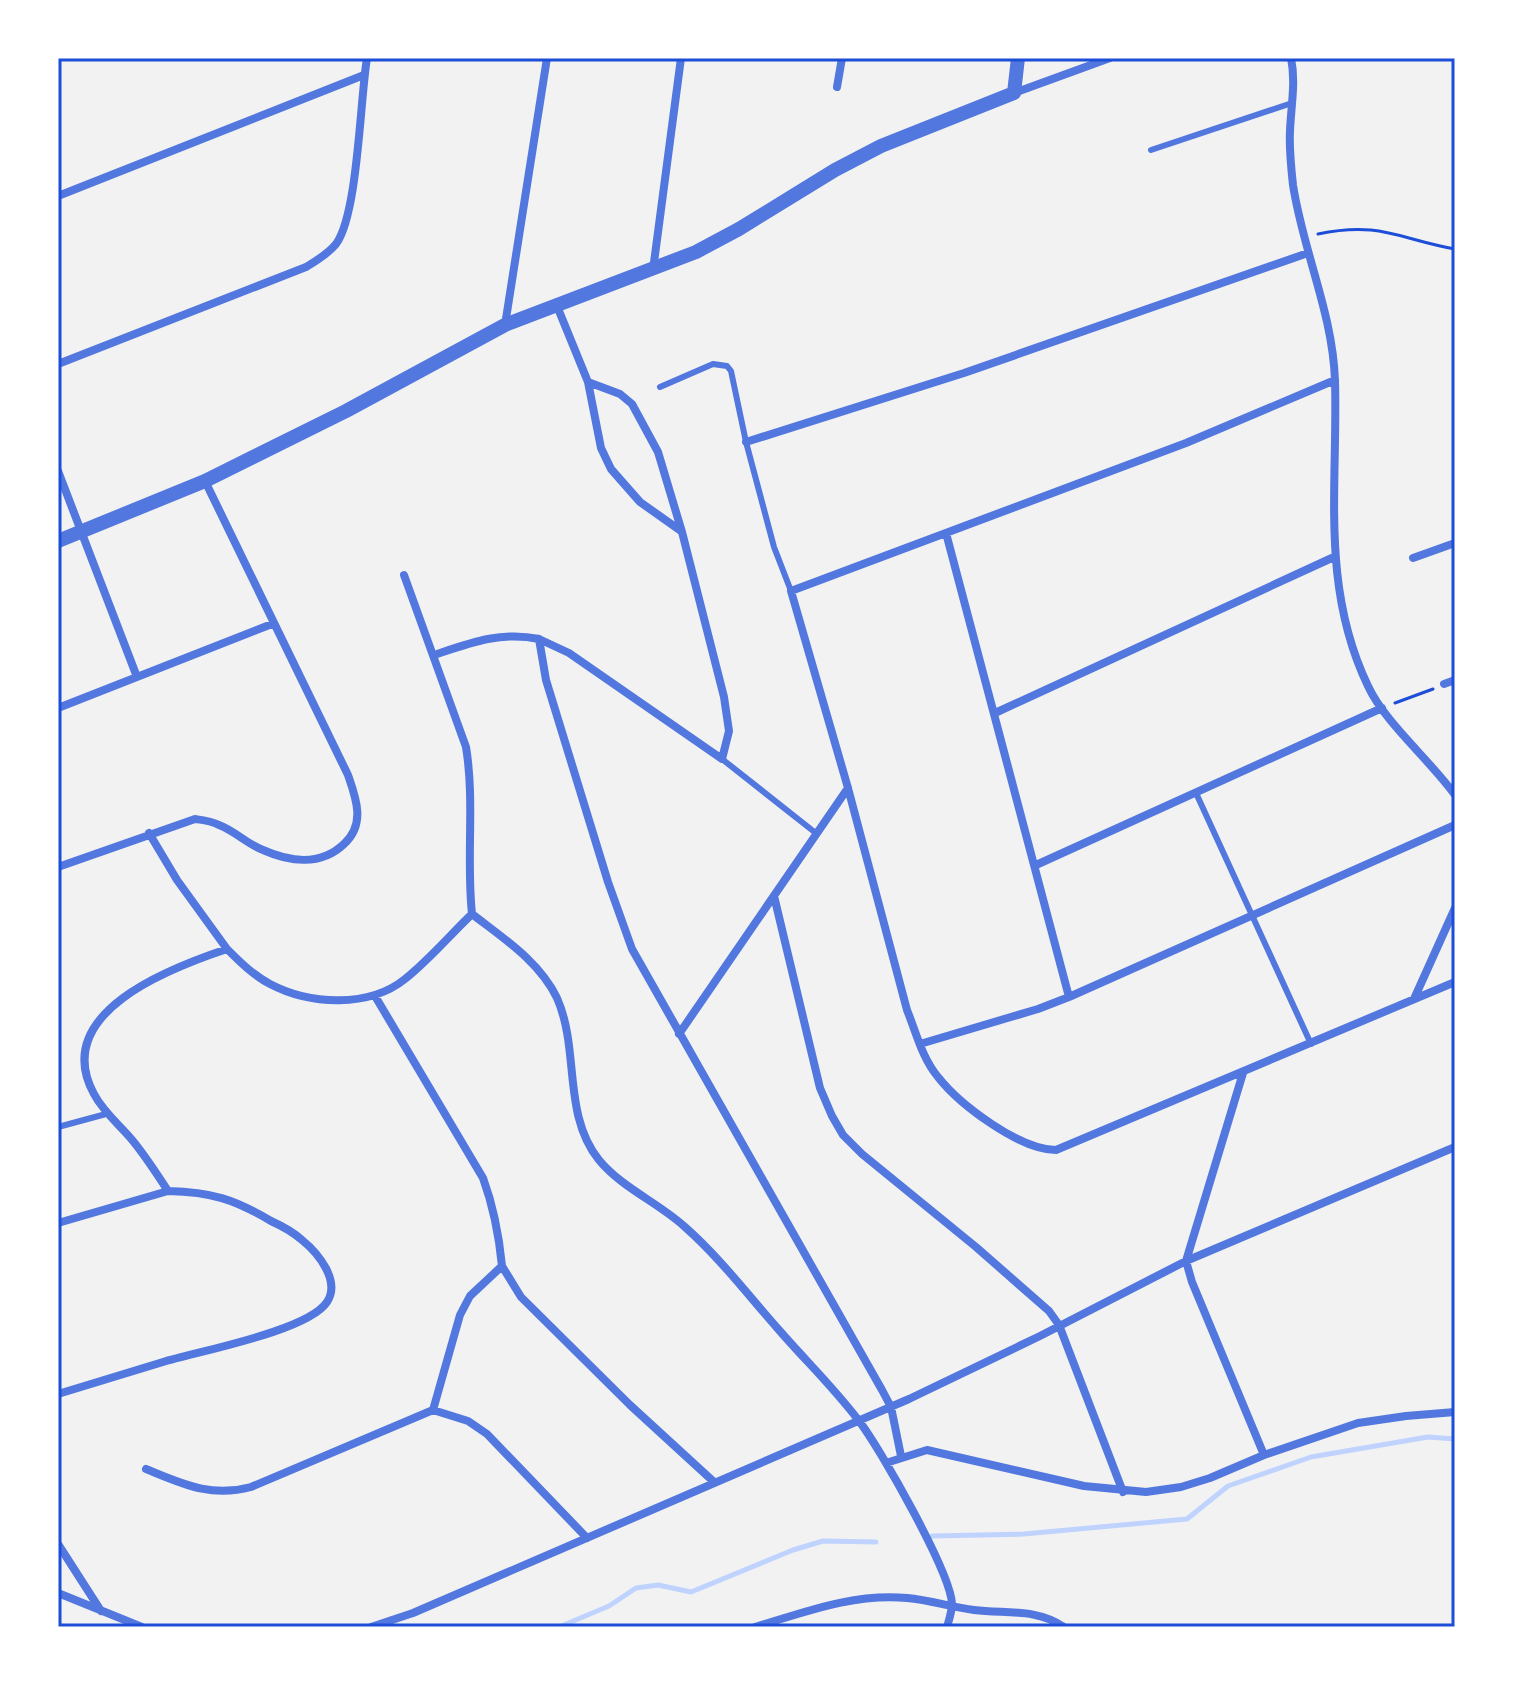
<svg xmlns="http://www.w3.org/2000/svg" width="1513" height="1685" font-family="Mulish,sans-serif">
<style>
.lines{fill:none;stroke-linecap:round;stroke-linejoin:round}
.stream{stroke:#bfd3fe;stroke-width:5}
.path{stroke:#1d4ed8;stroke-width:3}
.service{stroke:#5277de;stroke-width:6}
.minor{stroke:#5277de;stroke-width:8}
.tertiary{stroke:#5277de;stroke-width:14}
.neatline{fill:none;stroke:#1d4ed8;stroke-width:3}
</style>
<rect width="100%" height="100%" fill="#f2f2f2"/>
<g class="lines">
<path class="stream" d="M 932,1536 L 1024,1534 L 1187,1519 L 1228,1486 L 1311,1457 L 1428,1437 L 1455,1439
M 559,1627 L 609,1606 L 636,1588 L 658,1585 L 691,1592 L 793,1550 L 823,1541 L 876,1542"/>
<path class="path" d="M 1318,234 C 1380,221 1399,239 1455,249
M 1395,703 L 1433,689"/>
<path class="service" d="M 1151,150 L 1292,103
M 660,387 L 713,364 L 727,366 L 731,371 L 746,442 L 774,547 L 791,591
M 722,759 L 817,834
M 1196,793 L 1311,1044
M 58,1127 L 106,1114"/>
<path class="minor" d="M 1291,58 C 1296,82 1291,106 1290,131 C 1289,149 1291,167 1293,185 C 1303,251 1333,314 1335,381 C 1338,486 1320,586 1368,686 C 1385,723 1430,760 1455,795
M 837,87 L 842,58
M 1014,93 L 1110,58
M 58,196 L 364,75
M 653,270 L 681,58
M 557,306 L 588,382 L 601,448 L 611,469 L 640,502 L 681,531
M 505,325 L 547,58
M 58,364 L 306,267 C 316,261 328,254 336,244 C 358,214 360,100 367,58
M 1335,380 L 1186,443 L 791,591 L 848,788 L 907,1010 C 916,1032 922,1058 938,1077 C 960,1105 1020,1150 1056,1150 L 1455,982
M 588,382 L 620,394 L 632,404 L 658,452 L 682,532 L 724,697 L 729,731 L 722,759 L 569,653 L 539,639 L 546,680 L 608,882 L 632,949 L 882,1390 L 891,1407 L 901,1456
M 746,442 L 964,373 L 1308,253
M 58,471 L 137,677
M 946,533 L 1069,997
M 1413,558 L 1455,543
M 434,655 C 470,643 501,631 539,639
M 1444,684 L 1455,680
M 58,708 L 272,624
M 995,713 L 1334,557
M 149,833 L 177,880 L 227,949
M 1036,865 L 1382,708
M 58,867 L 195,819 C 203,820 212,821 219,825 C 235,831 247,844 263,850 C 290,862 321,866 344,844 C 366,824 356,798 348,775 L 205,481
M 774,896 L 820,1088 L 832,1116 L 843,1135 L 862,1154 L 976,1247 L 1049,1311 L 1059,1325 L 1123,1492
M 472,914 C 503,938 539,961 557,998 C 580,1050 562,1114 599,1160 C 622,1188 659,1203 685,1227 C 720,1258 748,1295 779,1330 C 805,1360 835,1389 859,1421 C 880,1448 951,1573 952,1604 C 952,1611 949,1620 947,1627
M 375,996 L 483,1178 C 494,1208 499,1235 502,1266 L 470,1296 L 460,1315 L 433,1410 L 468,1421 L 487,1434 L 587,1538
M 1414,999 L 1455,908
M 679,1034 L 848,788
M 920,1044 L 1038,1009 L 1069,997 L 1455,825
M 1243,1073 L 1186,1261 L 1192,1282 L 1264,1455
M 58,1223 L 168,1191
M 502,1266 L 521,1297 L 630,1405 L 714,1482
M 58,1394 C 93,1383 128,1373 163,1362 C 199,1351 308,1331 327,1302 C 341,1281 318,1253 302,1240 C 293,1232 282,1226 271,1221 C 234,1199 211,1192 168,1191 C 157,1174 146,1157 133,1141 C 120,1125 104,1113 94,1094 C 50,1013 170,968 227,949 C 240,962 253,975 270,984 C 310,1005 369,1008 405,979 C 429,960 450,935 472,914 C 466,858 475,802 466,747 L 404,575
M 886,1463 L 927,1450 L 1084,1486 L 1146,1492 L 1181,1487 L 1210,1478 L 1264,1455 L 1358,1423 L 1406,1416 L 1455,1412
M 146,1469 C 183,1484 211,1498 251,1487 L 433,1410
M 58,1544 L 101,1611
M 58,1593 L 142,1627
M 371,1627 L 413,1613 L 909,1399 L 1040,1336 L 1186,1261 L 1455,1147
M 755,1627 C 805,1612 854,1593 907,1598 C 930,1600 951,1607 974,1610 C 1006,1614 1036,1608 1064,1627"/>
<path class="tertiary" d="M 58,541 L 205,481 L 346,411 L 505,325 L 696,252 L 739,229 L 835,170 L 881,146 L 1014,93 L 1018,58"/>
</g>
<rect width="1513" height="1685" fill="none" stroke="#ffffff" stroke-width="120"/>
<rect x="60" y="60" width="1393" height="1565" class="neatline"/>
</svg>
